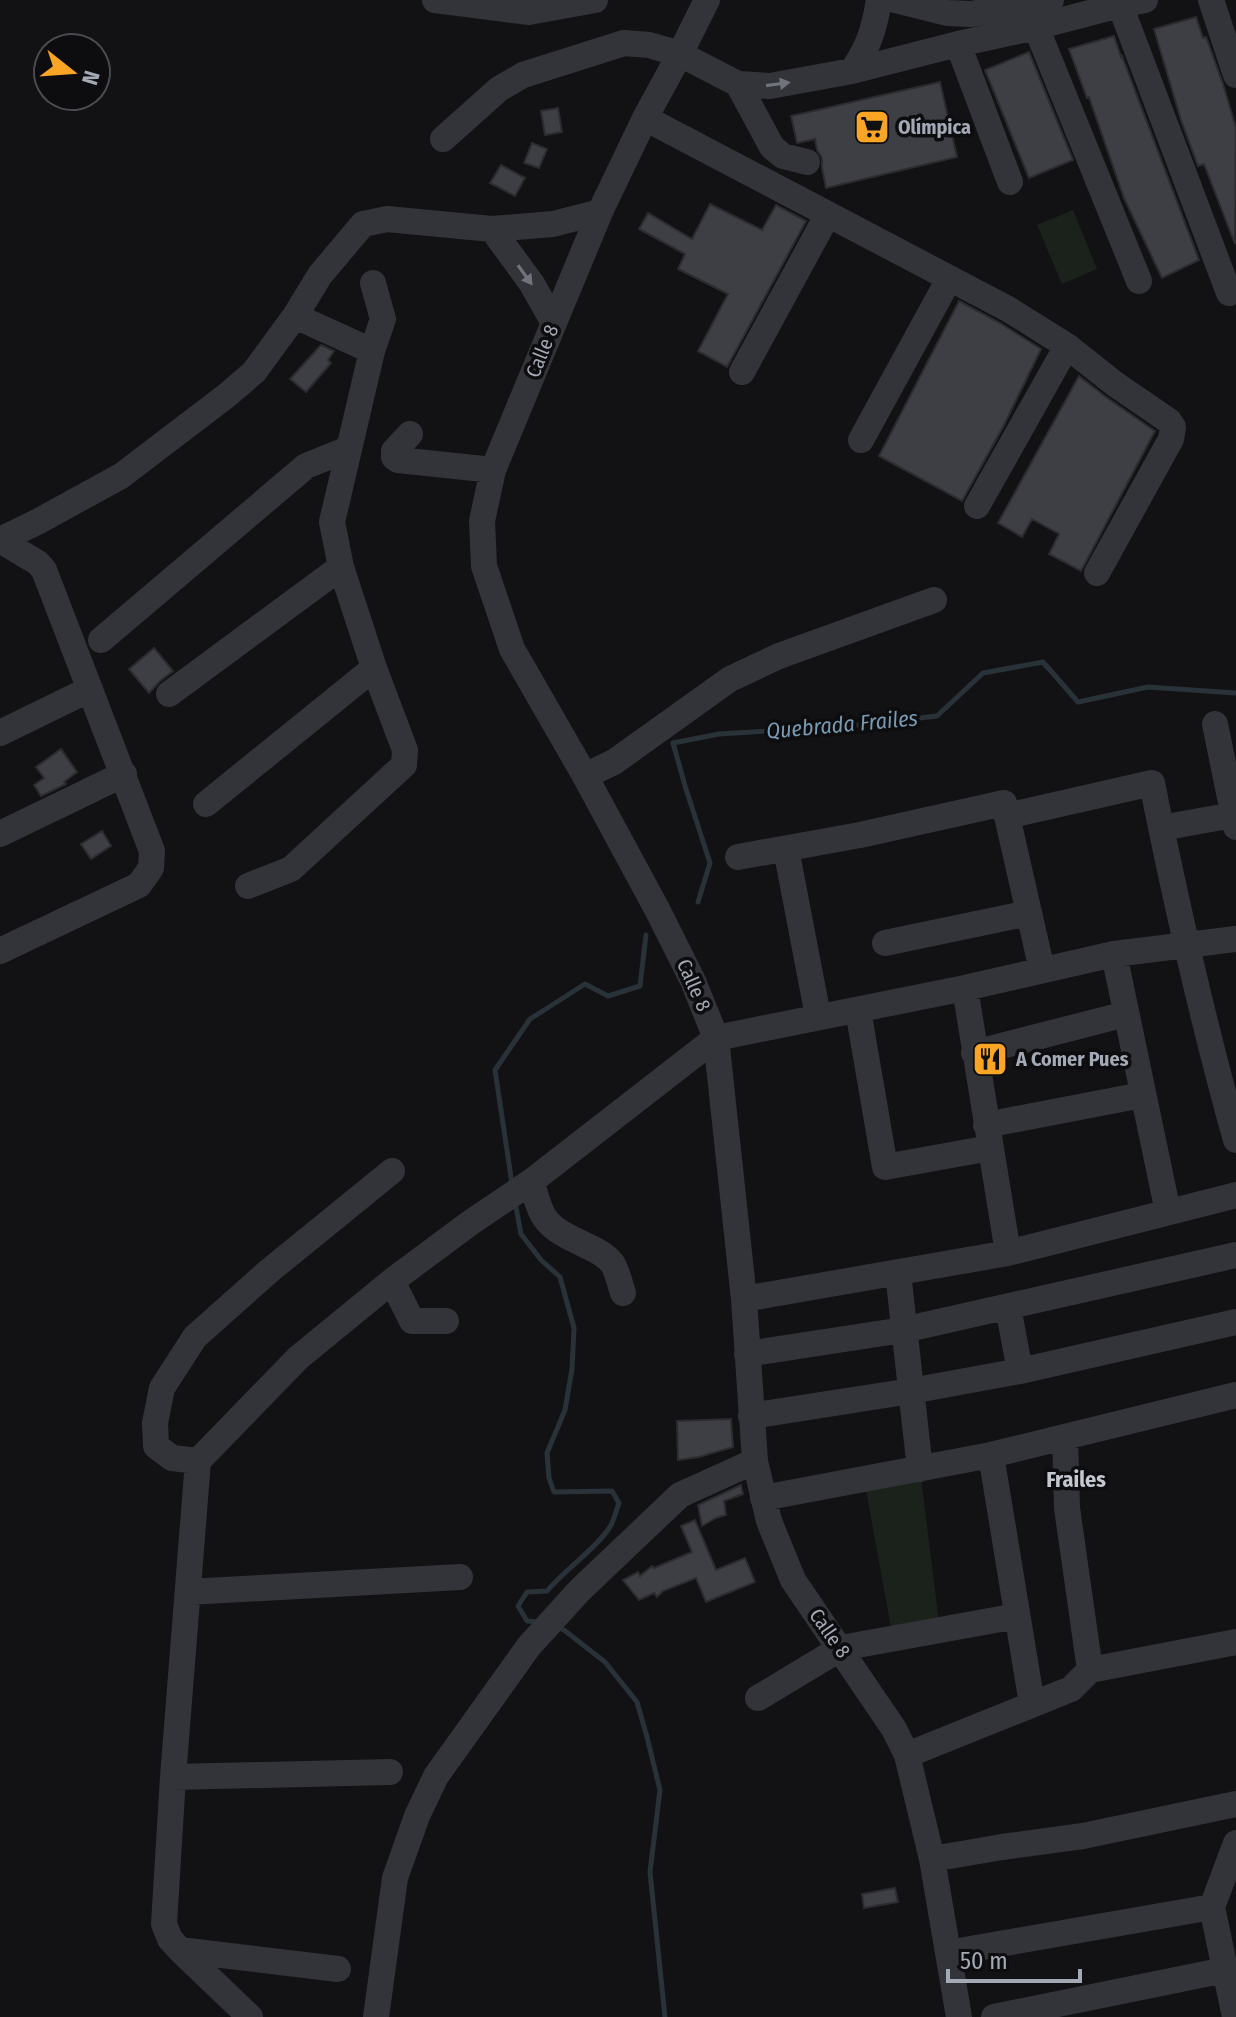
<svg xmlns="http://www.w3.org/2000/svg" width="1236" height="2017" font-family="'Fira Sans Condensed',sans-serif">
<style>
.green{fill:#1a221b}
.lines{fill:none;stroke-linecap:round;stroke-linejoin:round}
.stream{stroke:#283238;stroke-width:5}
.building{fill:#3e3f44;stroke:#2c2c30;stroke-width:2}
.minor{stroke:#333439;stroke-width:26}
.oneway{fill:#71747d}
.labels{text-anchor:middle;stroke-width:7;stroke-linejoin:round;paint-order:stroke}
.poi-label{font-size:20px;font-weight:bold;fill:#a3a9b5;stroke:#0d0d0f;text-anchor:start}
.street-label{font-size:20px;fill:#a3a9b5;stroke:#0d0d0f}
.water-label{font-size:22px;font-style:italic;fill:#789ab2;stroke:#0d0d0f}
.neighbourhood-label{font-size:22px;font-weight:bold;fill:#c4c8d1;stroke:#0d0d0f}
</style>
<rect width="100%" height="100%" fill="#121214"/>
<path class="green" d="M 1073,210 L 1097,269 L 1062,284 L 1037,225 Z
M 920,1469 L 940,1631 L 893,1639 L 864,1479 Z"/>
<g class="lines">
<path class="stream" d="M 698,902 L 710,863 L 686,789 L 673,743 L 719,734 L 847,726 L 937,716 L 983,673 L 1043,662 L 1078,702 L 1148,687 L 1236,693
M 512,1184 L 495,1070 L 530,1019 L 585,984 L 608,996 L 640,986 L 646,935
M 515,1202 L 521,1234 L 541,1260 L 560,1277 L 574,1328 L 572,1369 L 565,1410 L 547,1453 L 549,1478 L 554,1492 L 612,1491 L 619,1503 C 616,1511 614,1520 610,1527 C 593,1552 566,1568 547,1591 L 527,1592 L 518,1606 L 527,1621 L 539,1622
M 556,1627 L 564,1630 L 605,1662 L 637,1702 L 647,1737 L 660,1790 L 650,1872 L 665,2017"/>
</g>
<path class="building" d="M 1196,17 L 1203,38 L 1206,37 L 1223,84 L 1236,128 L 1235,244 L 1204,164 L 1198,166 L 1181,120 L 1154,29 Z
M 1114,36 L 1121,57 L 1122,56 L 1199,260 L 1162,278 L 1124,198 L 1089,97 L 1087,98 L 1069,49 Z
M 1029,52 L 1073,160 L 1029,178 L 985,70 Z
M 940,82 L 957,157 L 826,188 L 822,168 L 822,158 L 817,150 L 815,139 L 797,143 L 791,116 Z
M 558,108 L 562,132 L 545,135 L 541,111 Z
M 532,143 L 547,149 L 539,168 L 524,163 Z
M 501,165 L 525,178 L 515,196 L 490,183 Z
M 710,204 L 762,230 L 776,205 L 806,221 L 727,367 L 698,351 L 728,294 L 678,269 L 685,254 L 639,229 L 648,213 L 692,239 Z
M 959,301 L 1000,323 L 1041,349 L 1004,425 L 962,501 L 879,456 Z
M 321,345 L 334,351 L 328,360 L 331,363 L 306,392 L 290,379 Z
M 1079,376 L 1106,397 L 1155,431 L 1081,571 L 1049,554 L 1059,534 L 1032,519 L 1022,537 L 998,523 Z
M 154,648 L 173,671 L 160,681 L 149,693 L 129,669 Z
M 61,749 L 77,772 L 64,782 L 66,784 L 41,796 L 34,785 L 44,778 L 36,767 Z
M 102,831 L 111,846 L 91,859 L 81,844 Z
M 731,1419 L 733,1447 L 699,1457 L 678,1460 L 677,1421 Z
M 741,1485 L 743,1494 L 724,1501 L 726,1515 L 716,1518 L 702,1526 L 698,1505 Z
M 695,1520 L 716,1570 L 745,1558 L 755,1582 L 706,1602 L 696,1578 L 663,1591 L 657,1597 L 654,1593 L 639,1600 L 623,1580 L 638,1572 L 640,1576 L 652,1566 L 654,1568 L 692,1552 L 681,1526 Z
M 895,1888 L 898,1902 L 864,1908 L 862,1894 Z"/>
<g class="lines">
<path class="minor" d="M 435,0 L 529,12 L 595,0
M 707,0 L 680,54 L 645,118 L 600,212 L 493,470 L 482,521 L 484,566 L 512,649 L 585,776 L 658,911 L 693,981 L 716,1038 L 744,1299 L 755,1461 L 769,1521 L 793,1580 L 894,1729 L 907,1755 L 932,1859 L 959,2017
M 895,0 L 947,13 L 971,14 L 1051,0
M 1211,0 L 1236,75
M 1120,5 L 1229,293
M 1036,27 L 1139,281
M 958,44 L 1010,182
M 852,71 C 869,46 874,30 879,0
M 738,84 L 772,147 L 783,156 L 807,162
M 645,118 L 1008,309 L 1067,346 L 1115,384 L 1169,421 L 1173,427 L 1171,439 L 1097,573
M 443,139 L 499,89 L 523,75 L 624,43 L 649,45 L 680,54 L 738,84 L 770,86 L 852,71 L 958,44 L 1036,27 L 1120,5 L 1145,0
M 492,229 L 532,284 L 554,323
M 295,316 L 372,351
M 742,372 L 828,214
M 410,434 L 394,451 L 394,457 L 398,460 L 493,470
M 861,440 L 949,279
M 977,506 L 1067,346
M 0,540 L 39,521 L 121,476 L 226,396 L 254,372 L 295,316 L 320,275 L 363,224 L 387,219 L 492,229 L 553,224 L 600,212
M 0,540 L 38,563 L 44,570 L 152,851 L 151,868 L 139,885 L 0,951
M 101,640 L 306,466 L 348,449
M 169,694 L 341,567
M 1215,724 L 1236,827
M 0,733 L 90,689
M 585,776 L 614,762 L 730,679 L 779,656 L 934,600
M 206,804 L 374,668
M 1007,816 L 1152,783 C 1176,903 1203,1022 1236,1140
M 1161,828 L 1233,815
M 0,834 L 124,774
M 786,849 L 818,1016
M 738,857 L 860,835 L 1004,803 L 1042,970
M 248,886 L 291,869 L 404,765 L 405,750 L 374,668 L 341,567 L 332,522 L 372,351 L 383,319 L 373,283
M 885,943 L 1029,913
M 1114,954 L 1168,1212
M 965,988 L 1008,1253
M 858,1010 L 885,1167 L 990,1148
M 974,1053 L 1126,1014
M 986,1125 L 1142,1095
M 532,1181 C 541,1222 547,1227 585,1245 C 594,1249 606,1255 612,1263 C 617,1270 620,1284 623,1293
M 898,1273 L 920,1469
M 392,1281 L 412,1321 L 446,1321
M 744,1299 L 1008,1253 L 1236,1195
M 1008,1307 L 1020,1371
M 747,1354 L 903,1330 L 1236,1255
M 751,1416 L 911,1391 L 1020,1371 L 1236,1322
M 1065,1437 L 1067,1508 L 1090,1670
M 991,1455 L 1032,1704
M 198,1461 L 172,1458 L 156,1446 L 155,1423 L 162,1388 L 195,1337 L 269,1271 L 392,1171
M 763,1498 L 991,1455 L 1236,1395
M 188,1592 L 460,1577
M 758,1698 L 841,1648 L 1017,1616
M 907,1755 L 1071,1689 L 1090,1670 L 1236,1642
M 173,1777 L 390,1772
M 932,1859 L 1002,1847 L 1083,1836 L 1236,1804
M 180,1950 L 250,2017
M 948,1953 L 1212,1907
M 338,1969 L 180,1950 L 170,1939 L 164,1924 L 173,1777 L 198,1461 L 298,1358 L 392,1281 L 470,1223 L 532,1181 L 716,1038 L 965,988 L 1114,954 L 1236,939
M 376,2017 L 395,1878 L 417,1816 L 436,1776 L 529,1646 L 580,1590 L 680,1495 L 755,1461
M 994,2017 L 1225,1970
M 1235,2017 L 1212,1907 L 1236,1843"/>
</g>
<defs><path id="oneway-solid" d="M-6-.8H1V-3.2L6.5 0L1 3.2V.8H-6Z" transform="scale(2)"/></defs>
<g class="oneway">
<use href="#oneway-solid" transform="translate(778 84) rotate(-8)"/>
<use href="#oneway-solid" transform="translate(525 275) rotate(54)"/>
</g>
<defs>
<g id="supermarket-square" transform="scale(1.8)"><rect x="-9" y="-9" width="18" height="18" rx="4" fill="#faa524" stroke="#0d0d0f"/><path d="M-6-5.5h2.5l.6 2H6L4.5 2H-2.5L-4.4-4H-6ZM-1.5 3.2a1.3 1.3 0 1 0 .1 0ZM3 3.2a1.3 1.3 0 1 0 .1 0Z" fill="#111"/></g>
<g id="restaurant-square" transform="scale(1.8)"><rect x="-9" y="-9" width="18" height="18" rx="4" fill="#faa524" stroke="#0d0d0f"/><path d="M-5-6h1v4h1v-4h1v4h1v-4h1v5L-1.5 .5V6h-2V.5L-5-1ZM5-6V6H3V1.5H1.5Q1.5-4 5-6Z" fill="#111"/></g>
</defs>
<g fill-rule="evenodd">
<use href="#supermarket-square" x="872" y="127"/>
<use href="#restaurant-square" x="990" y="1059"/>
</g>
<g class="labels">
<g class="poi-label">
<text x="898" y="134">Olímpica</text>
<text x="1016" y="1066">A Comer Pues</text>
</g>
<g class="street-label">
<text transform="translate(542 351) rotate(-68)" y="7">Calle 8</text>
<text transform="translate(694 985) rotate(66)" y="7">Calle 8</text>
<text transform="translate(830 1633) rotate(55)" y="7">Calle 8</text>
</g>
<g class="water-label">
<text transform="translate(842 724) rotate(-5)" y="8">Quebrada Frailes</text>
</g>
<g class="neighbourhood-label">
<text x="1076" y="1487">Frailes</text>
</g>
</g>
<g transform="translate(72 72) rotate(107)"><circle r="38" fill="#0d0d0f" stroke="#494b51" stroke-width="2"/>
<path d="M0-6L14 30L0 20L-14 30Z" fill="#faa524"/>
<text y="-12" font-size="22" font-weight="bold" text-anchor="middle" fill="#a3a9b5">N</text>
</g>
<path d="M948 1969v12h132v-12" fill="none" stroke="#a3a9b5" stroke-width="4"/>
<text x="960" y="1969" font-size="24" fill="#a3a9b5" stroke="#0d0d0f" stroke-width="6" paint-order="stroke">50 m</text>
</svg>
